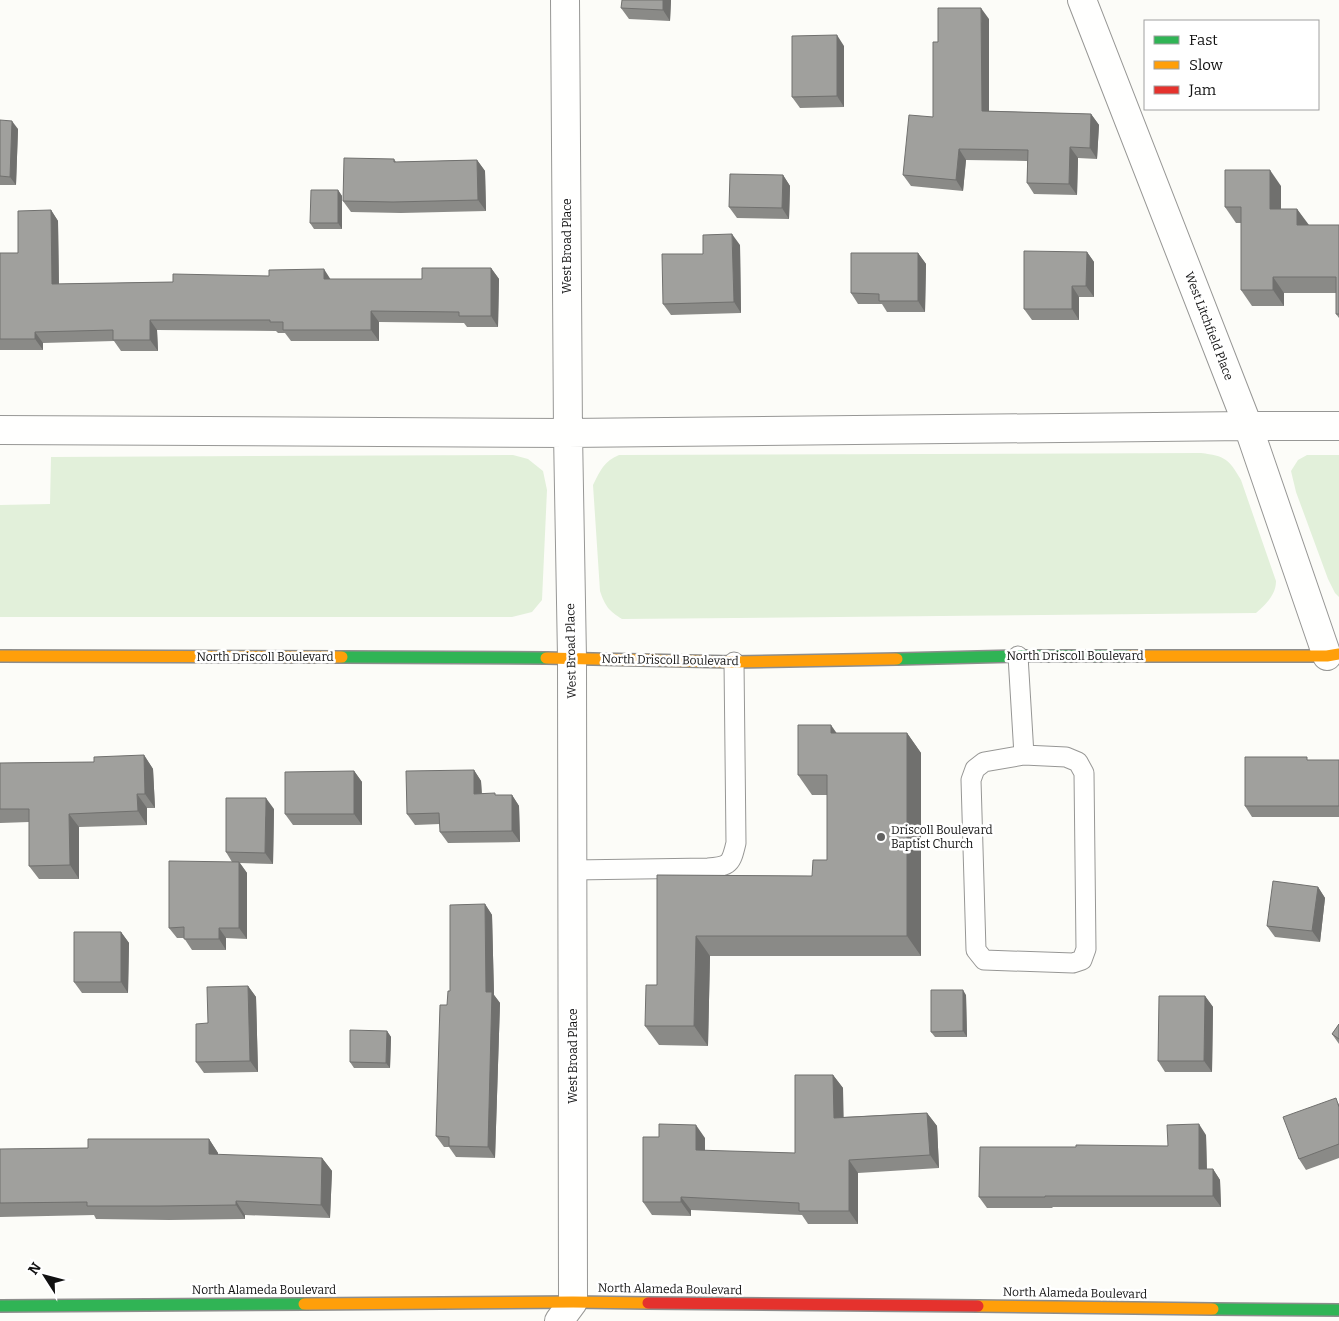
<svg xmlns="http://www.w3.org/2000/svg" width="1339" height="1321" font-family="Bitter,serif">
<style>
.green{fill:#e2f0da}
.lines{fill:none;stroke-linecap:round;stroke-linejoin:round}
.lane-casing{stroke:#979795;stroke-width:21}
.street-casing{stroke:#979795;stroke-width:30}
.fast-casing{stroke:#8d8d8c;stroke-width:14}
.slow-casing{stroke:#8d8d8c;stroke-width:14}
.jam-casing{stroke:#8d8d8c;stroke-width:14}
.lane{stroke:#fffffe;stroke-width:19}
.street{stroke:#fffffe;stroke-width:28}
.fast{stroke:#30b455;stroke-width:11}
.slow{stroke:#ff9f0a;stroke-width:11}
.jam{stroke:#e5322d;stroke-width:11}
.wall{fill:#8a8a87}
.shaded-wall{fill:#70706e}
.building{fill:#a0a09d;stroke:#70706e}
.poi-dot{fill:#636362;stroke:#fff;stroke-width:2}
.labels{text-anchor:middle;stroke-width:5;stroke-linejoin:round;paint-order:stroke}
.street-label{font-size:12px;fill:#111;stroke:#fff}
.poi-label{font-size:12px;fill:#111;stroke:#fff;text-anchor:start}
</style>
<rect width="100%" height="100%" fill="#fcfcf8"/>
<path class="green" d="M 1201,453 C 1225,456 1229,459 1241,480 L 1276,581 C 1276,595 1266,604 1256,613 L 622,619 C 609,611 605,606 600,591 L 593,485 C 600,471 604,461 619,455 Z
M 513,455 L 528,459 L 543,471 L 547,490 L 542,600 L 532,612 L 512,617 L 0,617 L 0,505 L 50,504 L 51,457 Z
M 1307,455 L 1339,455 L 1339,597 L 1335,593 L 1328,579 L 1296,492 L 1291,471 L 1298,460 Z"/>
<g class="lines">
<g class="lane-casing">
<path id="lane" d="M 1018,656 L 1024,755 L 984,762 L 975,769 L 971,780 L 976,950 L 984,960 L 1073,963 L 1082,960 L 1086,949 L 1084,773 L 1078,762 L 1066,757 L 1024,755
M 573,870 L 708,868 C 730,866 731,864 736,843 L 734,662"/>
</g>
<g class="street-casing">
<path id="street" d="M 1082,0 L 1248,426 L 1327,656
M 0,430 L 568,433 L 1248,426 L 1339,426
M 559,1321 L 573,1302 L 572,658 L 568,433 L 565,0"/>
</g>
<g class="fast-casing">
<path id="fast" d="M 342,657 L 546,658
M 897,659 L 1018,656 L 1129,656
M 0,1306 L 304,1304
M 1213,1309 L 1339,1310"/>
</g>
<g class="slow-casing">
<path id="slow" d="M 0,656 L 342,657
M 1129,656 L 1327,656 L 1339,654
M 546,658 L 734,662 L 897,659
M 304,1304 L 573,1302 L 648,1303
M 978,1306 L 1213,1309"/>
</g>
<g class="jam-casing">
<path id="jam" d="M 648,1303 L 978,1306"/>
</g>
<use href="#lane" class="lane"/>
<use href="#street" class="street"/>
<use href="#fast" class="fast"/>
<use href="#slow" class="slow"/>
<use href="#jam" class="jam"/>
</g>
<path class="wall" d="M 671,0 L 670,21 L 629,19 L 621,8 Z
M 989,19 L 989,111 L 1091,114 L 1099,125 L 1097,159 L 1078,158 L 1077,195 L 1034,194 L 1027,183 L 1027,161 L 966,160 L 963,191 L 911,186 L 903,175 L 933,117 L 938,42 Z
M 844,46 L 844,107 L 800,108 L 792,97 Z
M 0,120 L 18,129 L 16,185 L 0,185 Z
M 394,159 L 396,162 L 477,160 L 485,171 L 486,211 L 401,213 L 351,212 L 343,201 Z
M 783,175 L 790,186 L 789,219 L 737,218 L 729,207 Z
M 1281,186 L 1281,209 L 1297,209 L 1308,225 L 1339,225 L 1339,318 L 1336,314 L 1336,293 L 1284,293 L 1284,306 L 1252,306 L 1241,290 L 1241,223 L 1236,223 L 1225,207 Z
M 338,190 L 342,196 L 342,229 L 314,229 L 310,223 Z
M 51,210 L 58,221 L 59,284 L 331,279 L 422,279 L 491,268 L 499,279 L 498,327 L 467,327 L 464,323 L 379,322 L 379,341 L 291,341 L 285,333 L 278,333 L 276,331 L 157,330 L 158,351 L 121,351 L 114,341 L 43,343 L 43,350 L 0,350 L 0,253 L 18,253 Z
M 740,245 L 741,313 L 671,315 L 663,304 L 703,254 Z
M 1087,252 L 1094,262 L 1094,297 L 1079,297 L 1079,320 L 1032,320 L 1024,309 Z
M 918,253 L 926,264 L 925,312 L 887,312 L 882,304 L 858,304 L 851,293 Z
M 836,733 L 907,733 L 921,753 L 921,956 L 710,956 L 708,1046 L 659,1045 L 645,1026 L 657,985 L 657,875 L 812,876 L 827,860 L 827,795 L 812,795 L 798,775 Z
M 144,755 L 153,769 L 155,808 L 147,808 L 147,825 L 79,827 L 79,879 L 39,879 L 29,866 L 29,822 L 0,823 L 0,763 L 94,762 Z
M 1309,760 L 1339,760 L 1339,817 L 1252,817 L 1245,806 Z
M 474,770 L 481,781 L 482,793 L 497,795 L 512,795 L 519,806 L 520,842 L 448,843 L 440,832 L 440,824 L 415,825 L 407,814 Z
M 354,771 L 362,782 L 362,825 L 293,825 L 285,814 Z
M 274,809 L 273,864 L 240,863 L 247,873 L 247,939 L 226,938 L 226,950 L 192,950 L 184,938 L 177,938 L 169,928 L 232,862 L 226,852 Z
M 1318,887 L 1325,898 L 1320,942 L 1275,937 L 1267,926 Z
M 485,904 L 492,915 L 494,995 L 500,1003 L 495,1158 L 456,1157 L 449,1147 L 444,1147 L 436,1136 L 450,991 Z
M 121,932 L 129,943 L 128,993 L 82,993 L 74,982 Z
M 248,986 L 256,997 L 258,1072 L 204,1073 L 196,1062 L 208,1023 Z
M 966,995 L 967,1037 L 935,1037 L 931,1032 Z
M 1205,996 L 1213,1007 L 1212,1072 L 1165,1072 L 1158,1061 Z
M 1339,1024 L 1339,1044 L 1332,1034 Z
M 387,1031 L 391,1037 L 390,1068 L 354,1068 L 350,1062 Z
M 833,1075 L 843,1088 L 843,1117 L 927,1113 L 937,1126 L 939,1168 L 858,1173 L 858,1224 L 808,1224 L 802,1215 L 691,1210 L 691,1216 L 652,1215 L 643,1202 L 705,1138 L 705,1151 L 795,1153 Z
M 1339,1103 L 1339,1158 L 1306,1170 L 1299,1159 Z
M 1206,1135 L 1207,1169 L 1213,1169 L 1220,1180 L 1221,1207 L 1052,1207 L 1053,1208 L 987,1208 L 979,1197 L 1076,1147 L 1168,1146 Z
M 209,1139 L 218,1153 L 218,1155 L 322,1158 L 332,1171 L 330,1218 L 245,1215 L 245,1219 L 169,1220 L 96,1219 L 94,1215 L 0,1217 L 0,1149 L 88,1148 Z"/>
<path class="shaded-wall" d="M 663,0 L 671,0 L 670,21 L 663,10 Z
M 981,8 L 989,19 L 989,122 L 982,111 Z
M 837,35 L 844,46 L 844,107 L 837,96 Z
M 1091,114 L 1099,125 L 1097,159 L 1090,148 Z
M 12,121 L 18,129 L 16,185 L 10,177 Z
M 1070,147 L 1078,158 L 1077,195 L 1069,184 Z
M 959,149 L 966,160 L 963,191 L 956,180 Z
M 477,160 L 485,171 L 486,211 L 478,200 Z
M 1270,170 L 1281,186 L 1281,225 L 1270,209 Z
M 783,175 L 790,186 L 789,219 L 782,208 Z
M 338,190 L 342,196 L 342,229 L 338,223 Z
M 1297,209 L 1309,225 L 1297,225 Z
M 51,210 L 58,221 L 59,295 L 52,284 Z
M 732,234 L 740,245 L 741,313 L 734,302 Z
M 1087,252 L 1094,262 L 1094,297 L 1086,286 Z
M 918,253 L 926,264 L 925,312 L 918,301 Z
M 491,268 L 499,279 L 498,327 L 491,316 Z
M 324,269 L 331,280 L 324,279 Z
M 1273,277 L 1284,293 L 1284,306 L 1273,290 Z
M 1072,286 L 1079,297 L 1079,320 L 1072,309 Z
M 371,311 L 379,322 L 379,341 L 371,330 Z
M 150,320 L 157,330 L 158,351 L 150,340 Z
M 35,332 L 43,343 L 43,350 L 35,339 Z
M 831,725 L 845,745 L 831,733 Z
M 907,733 L 921,753 L 921,956 L 907,936 Z
M 144,755 L 153,769 L 155,808 L 145,794 Z
M 474,770 L 481,781 L 482,804 L 474,794 Z
M 354,771 L 362,782 L 362,825 L 354,814 Z
M 137,794 L 147,808 L 147,825 L 138,811 Z
M 512,795 L 519,806 L 520,842 L 512,831 Z
M 266,798 L 274,809 L 273,864 L 265,853 Z
M 69,814 L 79,827 L 79,879 L 70,865 Z
M 239,862 L 247,873 L 247,939 L 239,928 Z
M 1318,887 L 1325,898 L 1320,942 L 1312,931 Z
M 485,904 L 492,915 L 494,995 L 500,1003 L 495,1158 L 488,1147 Z
M 219,928 L 226,938 L 226,950 L 219,939 Z
M 121,932 L 129,943 L 128,993 L 121,982 Z
M 696,936 L 710,956 L 708,1046 L 694,1026 Z
M 248,986 L 256,997 L 258,1072 L 250,1061 Z
M 963,990 L 966,995 L 967,1037 L 963,1031 Z
M 1205,996 L 1213,1007 L 1212,1072 L 1204,1061 Z
M 387,1031 L 391,1037 L 390,1068 L 386,1063 Z
M 833,1075 L 843,1088 L 844,1131 L 834,1118 Z
M 927,1113 L 937,1126 L 939,1168 L 930,1155 Z
M 1199,1124 L 1206,1135 L 1207,1180 L 1199,1169 Z
M 696,1125 L 705,1138 L 705,1164 L 696,1150 Z
M 209,1139 L 218,1153 L 218,1168 L 209,1154 Z
M 322,1158 L 332,1171 L 330,1218 L 321,1205 Z
M 849,1160 L 858,1173 L 858,1224 L 849,1211 Z
M 1213,1169 L 1220,1180 L 1221,1207 L 1213,1196 Z
M 681,1197 L 691,1210 L 691,1216 L 681,1202 Z
M 236,1201 L 245,1215 L 245,1219 L 236,1205 Z"/>
<path class="building" d="M 622,0 L 663,0 L 663,10 L 621,8 Z
M 938,8 L 981,8 L 982,111 L 1091,114 L 1090,148 L 1070,147 L 1069,184 L 1027,183 L 1028,150 L 959,149 L 956,180 L 903,175 L 909,115 L 933,117 L 933,42 L 938,42 Z
M 837,35 L 837,96 L 792,97 L 792,36 Z
M 0,120 L 12,121 L 10,177 L 0,176 Z
M 344,158 L 394,159 L 394,162 L 477,160 L 478,200 L 393,202 L 343,201 Z
M 1225,170 L 1270,170 L 1270,209 L 1297,209 L 1297,225 L 1339,225 L 1339,314 L 1336,314 L 1336,277 L 1273,277 L 1273,290 L 1241,290 L 1241,207 L 1225,207 Z
M 730,174 L 783,175 L 782,208 L 729,207 Z
M 311,190 L 338,190 L 338,223 L 310,223 Z
M 51,210 L 52,284 L 173,282 L 173,274 L 269,276 L 269,270 L 324,269 L 324,279 L 422,279 L 422,268 L 491,268 L 491,316 L 459,316 L 459,312 L 371,311 L 371,330 L 283,330 L 283,322 L 270,322 L 270,320 L 150,320 L 150,340 L 113,340 L 113,330 L 35,332 L 35,339 L 0,339 L 0,253 L 18,253 L 18,211 Z
M 732,234 L 734,302 L 663,304 L 662,254 L 703,254 L 703,235 Z
M 1024,251 L 1087,252 L 1086,286 L 1072,286 L 1072,309 L 1024,309 Z
M 851,253 L 918,253 L 918,301 L 879,301 L 879,294 L 851,293 Z
M 798,725 L 831,725 L 831,733 L 907,733 L 907,936 L 696,936 L 694,1026 L 645,1026 L 646,985 L 657,985 L 657,875 L 812,876 L 813,860 L 827,860 L 827,775 L 798,775 Z
M 144,755 L 145,794 L 137,794 L 138,811 L 69,814 L 70,865 L 29,866 L 29,809 L 0,809 L 0,763 L 94,762 L 94,757 Z
M 1245,757 L 1307,757 L 1307,760 L 1339,760 L 1339,806 L 1245,806 Z
M 474,770 L 474,794 L 495,793 L 495,795 L 512,795 L 512,831 L 440,832 L 439,813 L 407,814 L 406,771 Z
M 354,771 L 354,814 L 285,814 L 285,772 Z
M 226,798 L 266,798 L 265,853 L 226,852 Z
M 169,861 L 239,862 L 239,928 L 219,928 L 219,939 L 184,939 L 184,927 L 169,928 Z
M 1273,881 L 1318,887 L 1312,931 L 1267,926 Z
M 485,904 L 486,992 L 492,992 L 488,1147 L 449,1146 L 449,1137 L 436,1136 L 440,1005 L 447,1005 L 448,991 L 450,991 L 450,905 Z
M 74,932 L 121,932 L 121,982 L 74,982 Z
M 248,986 L 250,1061 L 196,1062 L 196,1024 L 208,1023 L 207,987 Z
M 931,990 L 963,990 L 963,1031 L 931,1032 Z
M 1159,996 L 1205,996 L 1204,1061 L 1158,1061 Z
M 1339,1024 L 1339,1039 L 1332,1034 Z
M 350,1030 L 387,1031 L 386,1063 L 350,1062 Z
M 795,1075 L 833,1075 L 834,1118 L 927,1113 L 930,1155 L 849,1160 L 849,1211 L 799,1211 L 799,1203 L 681,1197 L 681,1202 L 643,1202 L 643,1137 L 659,1137 L 659,1124 L 696,1125 L 696,1150 L 795,1153 Z
M 1336,1098 L 1339,1107 L 1339,1144 L 1299,1159 L 1283,1117 Z
M 1199,1124 L 1199,1169 L 1213,1169 L 1213,1196 L 1045,1196 L 1045,1197 L 979,1197 L 980,1147 L 1076,1147 L 1076,1145 L 1168,1146 L 1167,1125 Z
M 88,1139 L 209,1139 L 209,1154 L 322,1158 L 321,1205 L 236,1201 L 236,1205 L 160,1206 L 87,1206 L 87,1202 L 0,1203 L 0,1149 L 88,1148 Z"/>
<circle class="poi-dot" cx="881" cy="837" r="5"/>
<g class="labels">
<g class="street-label">
<text transform="translate(567 246) rotate(-90)" y="4">West Broad Place</text>
<text transform="translate(1209 326) rotate(69)" y="4">West Litchfield Place</text>
<text transform="translate(571 651) rotate(-91)" y="4">West Broad Place</text>
<text x="1075" y="660">North Driscoll Boulevard</text>
<text x="265" y="661">North Driscoll Boulevard</text>
<text transform="translate(670 660) rotate(1)" y="4">North Driscoll Boulevard</text>
<text transform="translate(573 1056) rotate(-90)" y="4">West Broad Place</text>
<text transform="translate(670 1289) rotate(1)" y="4">North Alameda Boulevard</text>
<text x="264" y="1294">North Alameda Boulevard</text>
<text transform="translate(1075 1293) rotate(1)" y="4">North Alameda Boulevard</text>
</g>
<g class="poi-label">
<text x="891" y="834">Driscoll Boulevard<tspan x="891" dy="14">Baptist Church</tspan></text>
</g>
</g>
<rect x="1144" y="20" width="175" height="90" fill="#ffffff" stroke="#a0a0a0"/>
<rect x="1154" y="36" width="25" height="8" fill="#30b455" stroke="#a0a0a0"/>
<text x="1189" y="45" font-size="15" fill="#111111">Fast</text>
<rect x="1154" y="61" width="25" height="8" fill="#ff9f0a" stroke="#a0a0a0"/>
<text x="1189" y="70" font-size="15" fill="#111111">Slow</text>
<rect x="1154" y="86" width="25" height="8" fill="#e5322d" stroke="#a0a0a0"/>
<text x="1189" y="95" font-size="15" fill="#111111">Jam</text>
<g transform="translate(45 1276) rotate(306)" stroke="#ffffff" stroke-width="4" paint-order="stroke">
<path d="M0-4L9 19L0 12L-9 19Z" fill="#111111"/>
<text y="-8" font-size="14" font-weight="bold" text-anchor="middle" fill="#111111">N</text>
</g>
</svg>
